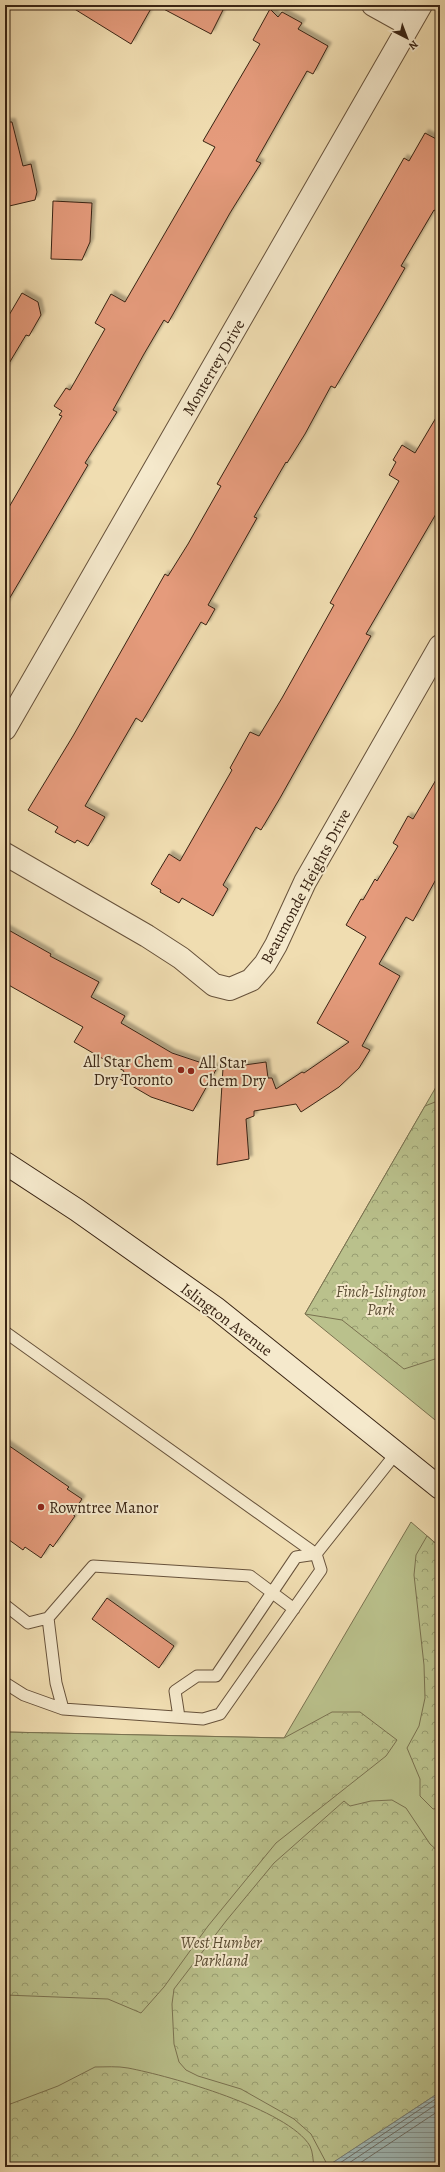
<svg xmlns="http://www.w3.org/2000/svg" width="445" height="2172" font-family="Alegreya,serif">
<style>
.green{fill:#bac18c;stroke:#7a7250}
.forest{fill:url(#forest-crowns);stroke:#7a7250}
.water{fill:url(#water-rules);stroke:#767d76}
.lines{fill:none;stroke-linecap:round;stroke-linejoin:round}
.shore{stroke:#6c6e66;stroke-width:1}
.building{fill:#e59b7c;stroke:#392414;filter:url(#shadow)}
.lane-casing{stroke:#67523b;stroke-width:13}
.street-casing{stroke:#67523b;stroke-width:24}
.secondary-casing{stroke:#392414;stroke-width:24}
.lane{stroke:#f5e9cc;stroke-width:11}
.street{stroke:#f5e9cc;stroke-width:22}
.secondary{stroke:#f5e9cc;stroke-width:22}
.poi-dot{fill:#8f2418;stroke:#f5e9cc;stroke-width:1.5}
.labels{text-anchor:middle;stroke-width:4;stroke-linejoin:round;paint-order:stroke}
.street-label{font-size:16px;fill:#392414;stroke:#f5e9cc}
.poi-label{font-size:16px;fill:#392414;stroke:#f5e9cc;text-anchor:start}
.park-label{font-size:16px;font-style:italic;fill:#594b32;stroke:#f5e9cc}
</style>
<defs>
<pattern id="forest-crowns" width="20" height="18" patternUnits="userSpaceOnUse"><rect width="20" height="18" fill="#bac18c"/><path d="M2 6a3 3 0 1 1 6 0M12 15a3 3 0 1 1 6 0" fill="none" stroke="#989d71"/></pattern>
<pattern id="water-rules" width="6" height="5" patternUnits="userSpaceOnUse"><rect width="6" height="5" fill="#9fb9b7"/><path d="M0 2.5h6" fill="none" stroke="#839694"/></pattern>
<filter id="shadow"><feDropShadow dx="3.5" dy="-3.5" stdDeviation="1" flood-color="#0004"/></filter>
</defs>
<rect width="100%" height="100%" fill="#f0ddb1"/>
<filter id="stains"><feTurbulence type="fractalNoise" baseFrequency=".005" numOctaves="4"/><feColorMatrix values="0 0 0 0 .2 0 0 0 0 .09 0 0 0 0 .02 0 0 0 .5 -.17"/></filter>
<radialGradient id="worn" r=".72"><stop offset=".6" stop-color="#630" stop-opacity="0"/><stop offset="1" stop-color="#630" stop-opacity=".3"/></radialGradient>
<path class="green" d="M 440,1080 L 440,1424 L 305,1314 Z
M 411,1522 L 440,1547 L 440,2167 L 5,2167 L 5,1732 L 284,1738 Z"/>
<path class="forest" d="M 440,1100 L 440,1360 L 438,1358 L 404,1369 L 342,1320 L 305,1314 L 425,1106 Z
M 427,1536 L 440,1547 L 440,1808 L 433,1809 L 420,1796 L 420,1779 L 407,1748 L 419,1726 L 425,1698 L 424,1665 L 414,1575 L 416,1555 Z
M 332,1712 L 360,1712 L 397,1740 L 386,1756 L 276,1843 L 208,1926 L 164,1987 L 141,2013 L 108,1999 L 5,1995 L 5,1732 L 284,1738 Z
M 392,1800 L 406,1808 L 430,1844 L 440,1853 L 440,2092 L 328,2166 L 311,2134 L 294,2119 L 241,2089 L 198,2076 L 186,2070 L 179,2062 L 174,2044 L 172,2004 L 174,1989 L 226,1921 L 274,1863 L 344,1801 L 350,1806 L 371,1801 Z
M 95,2067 C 105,2067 118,2066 128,2068 C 170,2076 288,2109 310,2146 C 313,2152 313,2161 314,2167 L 5,2167 L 5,2106 L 58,2086 Z"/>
<path class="water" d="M 440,2092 L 440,2167 L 326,2167 Z"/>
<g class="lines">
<path class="shore" d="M 334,2167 L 440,2096
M 343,2167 L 440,2102
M 354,2167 L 440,2110"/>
</g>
<path class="building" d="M 68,5 L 153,5 L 131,44 Z
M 156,5 L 213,5 L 223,10 L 211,34 Z
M 270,9 L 278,17 L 282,12 L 302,23 L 298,29 L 328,46 L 313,74 L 307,71 L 256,161 L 261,163 L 230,213 L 168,323 L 164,320 L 144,354 L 113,410 L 117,412 L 85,463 L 88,465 L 5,606 L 5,514 L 62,416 L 59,415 L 62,411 L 54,406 L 66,388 L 70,390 L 105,329 L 95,323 L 111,294 L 125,302 L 215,147 L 203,141 L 260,44 L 253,40 Z
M 5,122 L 12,122 L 23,166 L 31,164 L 37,192 L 35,200 L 5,207 Z
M 425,133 L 440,141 L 440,213 L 434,210 L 401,266 L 405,268 L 382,308 L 335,388 L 331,386 L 305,434 L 287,463 L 286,462 L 254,517 L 257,518 L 208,605 L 215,609 L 206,625 L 201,622 L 142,722 L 136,718 L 85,806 L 105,817 L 88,846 L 77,840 L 75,843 L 55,832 L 58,827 L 28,810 L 73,736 L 165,574 L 168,576 L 188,544 L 221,486 L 217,484 L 404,158 L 409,161 Z
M 53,201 L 92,203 L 90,242 L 82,260 L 51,259 Z
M 22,293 L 38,302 L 41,315 L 29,336 L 26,335 L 5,370 L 5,322 Z
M 440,411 L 440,507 L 366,634 L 371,636 L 280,798 L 261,830 L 256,827 L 223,885 L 228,889 L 213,916 L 182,898 L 179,903 L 160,892 L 161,890 L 151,884 L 169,854 L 180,861 L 232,770 L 230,768 L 250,732 L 259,736 L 282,698 L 334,605 L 330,603 L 399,481 L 389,475 L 396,462 L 393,460 L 402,445 L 415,453 Z
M 440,773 L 440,872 L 413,921 L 406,917 L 379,964 L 400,976 L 362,1046 L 370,1050 L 359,1068 L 339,1087 L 301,1112 L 296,1104 L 254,1111 L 254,1116 L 246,1119 L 249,1159 L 217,1165 L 223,1068 L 266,1062 L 268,1078 L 272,1078 L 276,1089 L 302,1072 L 304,1073 L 349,1042 L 317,1023 L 366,937 L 346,925 L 361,899 L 363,900 L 375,879 L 377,881 L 398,846 L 393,843 L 408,816 L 413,819 Z
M 5,928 L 51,954 L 50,956 L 99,982 L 91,997 L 125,1016 L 121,1023 L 172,1053 L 217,1068 L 193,1111 L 151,1097 L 120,1079 L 124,1071 L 74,1042 L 83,1027 L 5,983 Z
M 5,1443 L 69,1487 L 67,1489 L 82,1499 L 72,1514 L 75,1516 L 53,1547 L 50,1544 L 41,1558 L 25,1547 L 23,1550 L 5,1537 Z
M 107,1598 L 174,1646 L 159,1668 L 92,1619 Z"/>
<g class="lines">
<g class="lane-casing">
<path id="lane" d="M 5,1332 L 316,1554 L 321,1570 L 220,1714 L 203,1719 L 63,1709 L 56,1683 L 48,1618 L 93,1566 L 250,1576 L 294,1609
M 5,1605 L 28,1623 L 48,1618
M 5,1683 L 24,1695 L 63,1709
M 179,1717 L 175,1691 L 197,1676 L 216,1676 L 296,1557 L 316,1554 L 397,1452"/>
</g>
<g class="street-casing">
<path id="street" d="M 373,5 L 409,25
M 5,729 L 421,5
M 5,854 L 147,936 L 181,958 L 214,985 L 230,989 L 251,980 L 265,964 L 276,945 L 305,882 L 440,646"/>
</g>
<g class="secondary-casing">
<path id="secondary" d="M 5,1163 L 77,1210 L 217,1309 L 440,1488"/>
</g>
<use href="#lane" class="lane"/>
<use href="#street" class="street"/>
<use href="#secondary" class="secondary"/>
</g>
<g class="poi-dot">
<circle cx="181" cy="1070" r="4"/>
<circle cx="191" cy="1071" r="4"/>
<circle cx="41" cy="1507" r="4"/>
</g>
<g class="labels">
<g class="street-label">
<text transform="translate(213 367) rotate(-60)" y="6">Monterrey Drive</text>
<text transform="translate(305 886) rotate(-62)" y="6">Beaumonde Heights Drive</text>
<text transform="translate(227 1319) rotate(37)" y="6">Islington Avenue</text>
</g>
<g class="poi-label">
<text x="173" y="1067" text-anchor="end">All Star Chem<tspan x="173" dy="18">Dry Toronto</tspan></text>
<text x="199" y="1068">All Star<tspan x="199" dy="18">Chem Dry</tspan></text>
<text x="49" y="1513">Rowntree Manor</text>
</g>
<g class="park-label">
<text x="381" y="1297">Finch-Islington<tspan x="381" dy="18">Park</tspan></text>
<text x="221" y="1948">West Humber<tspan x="221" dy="18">Parkland</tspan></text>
</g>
</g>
<rect width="445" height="2172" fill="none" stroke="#f0ddb1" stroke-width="20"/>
<rect x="6" y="6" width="433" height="2160" fill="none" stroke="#392414" stroke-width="2"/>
<rect x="10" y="10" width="425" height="2152" fill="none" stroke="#392414"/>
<g transform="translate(407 38) rotate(138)" stroke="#f5e9cc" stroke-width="3" paint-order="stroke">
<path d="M0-3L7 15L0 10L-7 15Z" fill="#392414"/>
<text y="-6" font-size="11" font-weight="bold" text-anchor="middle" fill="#392414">N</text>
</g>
<rect width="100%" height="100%" filter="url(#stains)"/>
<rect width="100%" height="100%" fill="url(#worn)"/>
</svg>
